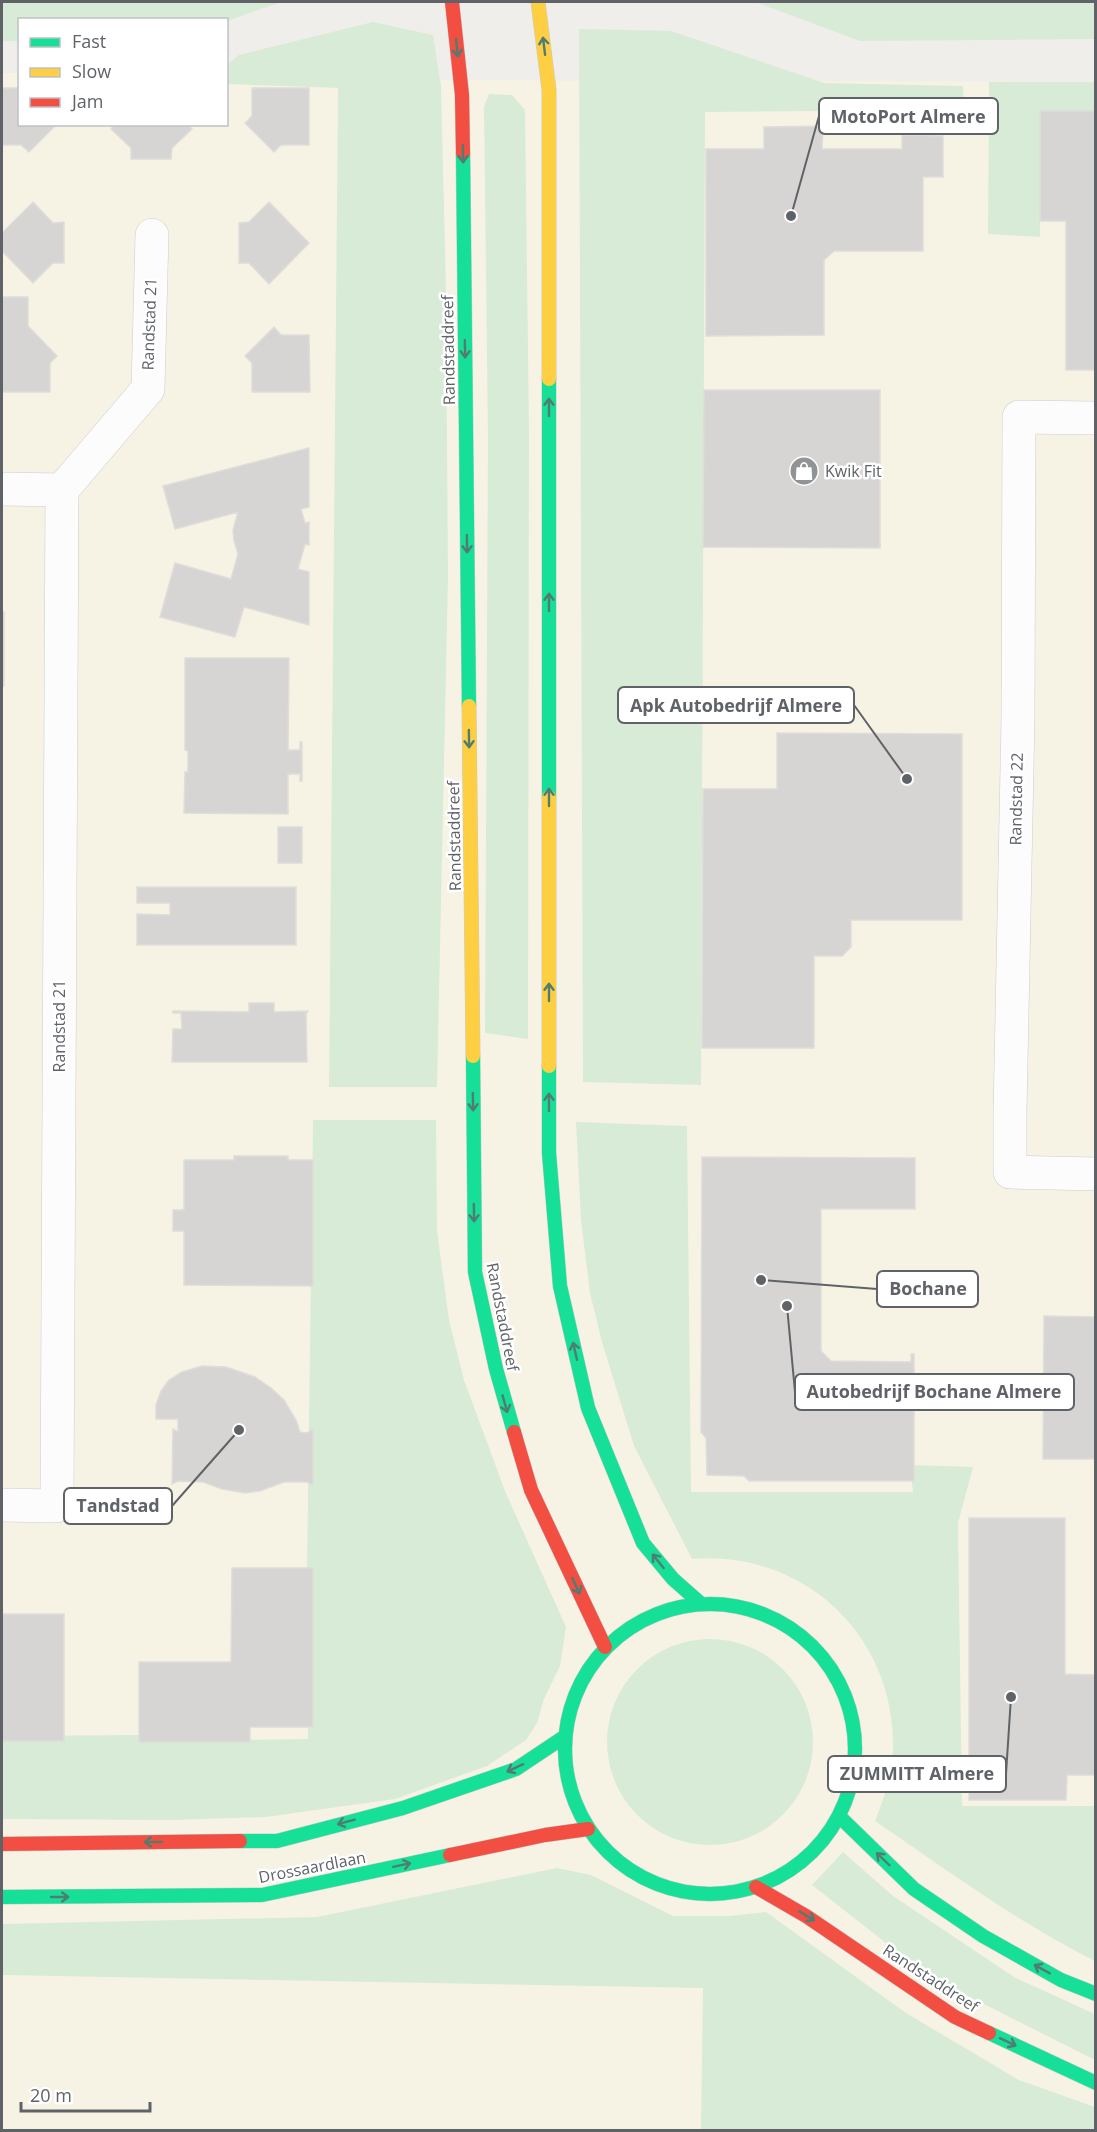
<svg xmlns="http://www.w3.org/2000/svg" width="1097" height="2132" font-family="'Open Sans',sans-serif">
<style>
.commercial{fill:#f7f3e4}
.green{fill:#d8ebd6}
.building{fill:#d6d5d3;stroke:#deddd9;stroke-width:1.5}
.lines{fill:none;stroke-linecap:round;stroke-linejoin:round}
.street-casing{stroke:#cbcccc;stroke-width:34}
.fast-casing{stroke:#cacacb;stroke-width:15}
.slow-casing{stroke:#cacacb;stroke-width:15}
.jam-casing{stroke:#cacacb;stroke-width:15}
.street{stroke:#fdfcfc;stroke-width:33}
.fast{stroke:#16e098;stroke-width:14}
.slow{stroke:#ffcf43;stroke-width:14}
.jam{stroke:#f24e42;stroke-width:14}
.oneway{stroke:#507c72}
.labels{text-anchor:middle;stroke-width:5;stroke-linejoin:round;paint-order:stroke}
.street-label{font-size:16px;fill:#5f6368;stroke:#fff}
.poi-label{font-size:16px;fill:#5f6368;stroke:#fff;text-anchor:start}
.leader{fill:none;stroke:#5f6368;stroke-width:2}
.callout-dot{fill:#5f6368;stroke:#fff;stroke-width:2}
.callout{fill:#fff;stroke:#5f6368;stroke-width:2}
.callout-label{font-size:18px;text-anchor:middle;font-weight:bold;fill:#5f6368}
</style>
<rect width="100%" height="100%" fill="#efeeea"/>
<path class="commercial" d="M 2,73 L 19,73 L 20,124 L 226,124 L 227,78 L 338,80 L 1095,82 L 1095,2130 L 2,2130 Z"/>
<path class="green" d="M 2,2 L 281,2 L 227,21 L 226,20 L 20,20 L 19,41 L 2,41 Z
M 755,2 L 1095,2 L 1095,39 L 860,41 Z
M 373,22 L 433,35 L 441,86 L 446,290 L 448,578 L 437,1087 L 329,1087 L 338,88 L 227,84 L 227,65 L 239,55 Z
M 579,29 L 671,31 L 824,83 L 963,86 L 964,110 L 705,112 L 701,1085 L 583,1082 Z
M 989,82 L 1095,82 L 1095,111 L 1040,111 L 1040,237 L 988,234 Z
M 489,94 L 512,95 L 525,110 L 529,429 L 528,1039 L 485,1033 L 488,440 L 484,107 Z
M 313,1120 L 436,1120 L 437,1231 L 449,1320 L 464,1380 L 505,1491 L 566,1627 L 560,1666 L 544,1699 L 537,1723 L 526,1740 L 487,1766 L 395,1799 L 266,1817 L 173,1820 L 2,1819 L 2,1736 L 141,1735 L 143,1741 L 308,1739 L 307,1574 Z
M 576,1122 L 687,1126 L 691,1492 L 913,1492 L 910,1465 L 973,1467 L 958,1523 L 962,1806 L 1095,1806 L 1095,1961 C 1017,1922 947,1870 875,1821 C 884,1798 892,1775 893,1750 C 896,1637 805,1550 692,1559 L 634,1446 L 602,1342 L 590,1293 L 581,1220 Z
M607 1742a103 103 0 1 1 206 0a103 103 0 1 1-206 0Z
M 843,1852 L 893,1896 L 1014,1977 L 1095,2014 L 1095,2060 L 928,1976 L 812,1885 Z
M 557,1868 L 591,1875 L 673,1916 L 729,1916 L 766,1912 L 906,2013 L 1019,2080 L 1095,2107 L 1095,2130 L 701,2130 L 703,1988 L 2,1975 L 2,1924 L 317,1917 Z"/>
<path class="building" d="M 2,88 L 20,88 L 20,124 L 57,124 L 29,152 L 21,145 L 2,145 Z
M 252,88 L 309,88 L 309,145 L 281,145 L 274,152 L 245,123 L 252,116 Z
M 1040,111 L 1096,111 L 1096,370 L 1066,370 L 1066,221 L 1040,221 Z
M 115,124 L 187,124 L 192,129 L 172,148 L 171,159 L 131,159 L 131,148 L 111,129 Z
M 823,126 L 822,149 L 902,149 L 902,135 L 943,136 L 943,177 L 923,177 L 923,251 L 834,251 L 824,260 L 824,335 L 706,336 L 706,149 L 764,149 L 764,127 Z
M 33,202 L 53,223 L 64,222 L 64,263 L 53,263 L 33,283 L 2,251 L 2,233 Z
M 269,202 L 309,243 L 269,284 L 249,263 L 239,263 L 239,223 L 249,222 Z
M 2,297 L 28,297 L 28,326 L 57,356 L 50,363 L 50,392 L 2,392 Z
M 274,327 L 281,335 L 309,335 L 310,392 L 252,392 L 252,363 L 245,356 Z
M 704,390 L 880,390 L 880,548 L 703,547 Z
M 309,448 L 309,507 L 301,509 L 305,523 L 309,522 L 309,545 L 305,544 L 298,569 L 309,572 L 309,625 L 244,607 L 235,637 L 160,617 L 175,563 L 231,579 L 238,554 L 234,541 L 233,530 L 238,512 L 175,529 L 163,486 Z
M 2,612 L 4,612 L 4,686 L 2,686 Z
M 185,658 L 289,658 L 288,750 L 300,750 L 300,742 L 302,742 L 302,781 L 300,781 L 300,774 L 288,774 L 288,814 L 184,813 L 185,772 L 188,772 L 188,751 L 185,750 Z
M 777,733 L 962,734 L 962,920 L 851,920 L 851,947 L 842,956 L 814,956 L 814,1048 L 702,1048 L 703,789 L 777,789 Z
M 278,827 L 302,827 L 302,863 L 278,863 Z
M 137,887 L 296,887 L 296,945 L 137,945 L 137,914 L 170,915 L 170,903 L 137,903 Z
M 249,1003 L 274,1003 L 274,1012 L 308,1011 L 306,1014 L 307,1062 L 172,1062 L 173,1029 L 182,1029 L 181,1013 L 173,1013 L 173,1011 L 249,1012 Z
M 234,1156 L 288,1156 L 288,1160 L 313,1160 L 313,1286 L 184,1285 L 184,1231 L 173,1231 L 173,1210 L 184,1210 L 184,1160 L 234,1160 Z
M 702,1157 L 915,1158 L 915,1209 L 821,1209 L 821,1351 L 831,1361 L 911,1362 L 911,1354 L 914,1354 L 914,1481 L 749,1481 L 744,1476 L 707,1475 L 706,1438 L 701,1432 Z
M 1044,1316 L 1096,1317 L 1096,1459 L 1043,1459 Z
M 202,1366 L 226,1367 L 255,1377 L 271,1388 L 284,1400 L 296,1420 L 300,1432 L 307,1433 L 313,1429 L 313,1485 L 307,1482 L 284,1482 L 260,1491 L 245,1493 L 222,1489 L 203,1482 L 178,1481 L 172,1484 L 173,1429 L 178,1432 L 178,1419 L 156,1419 L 156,1405 L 161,1391 L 169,1380 L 182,1372 Z
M 969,1518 L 1065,1518 L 1065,1674 L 1096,1675 L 1096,1775 L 1067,1775 L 1066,1800 L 969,1800 Z
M 232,1568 L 313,1568 L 313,1727 L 250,1727 L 250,1742 L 139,1742 L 139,1662 L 231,1662 Z
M 2,1614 L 64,1614 L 64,1741 L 2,1741 Z"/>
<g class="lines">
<g class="street-casing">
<path id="street" d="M 1096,418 L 1019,417 L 1018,718 L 1010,1113 L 1010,1172 L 1096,1174
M 2,489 L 62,490 L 148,389 L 152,235
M 2,1505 L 57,1506 L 62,490"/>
</g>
<g class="fast-casing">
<path id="fast" d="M 463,153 L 469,706
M 549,379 L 549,797
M 473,1056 L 475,1272 L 496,1369 L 514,1432
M 549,1066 L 549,1153 L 560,1286 L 588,1408 L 643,1543 L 673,1579 L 699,1602
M565 1749a145 145 0 1 1 290 0a145 145 0 1 1-290 0Z
M 841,1818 L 914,1889 L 983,1936 L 1061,1980 L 1096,1994
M 240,1841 L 277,1841 L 403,1808 L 516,1769 L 564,1737
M 2,1897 L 262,1895 L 450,1855
M 989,2033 L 1096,2083"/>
</g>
<g class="slow-casing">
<path id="slow" d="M 538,2 L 549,90 L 549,379
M 469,706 L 473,1056
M 549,797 L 549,1066"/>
</g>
<g class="jam-casing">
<path id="jam" d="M 452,2 L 462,95 L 463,153
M 514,1432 L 531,1490 L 605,1647
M 2,1844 L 240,1841
M 450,1855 L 545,1835 L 588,1829
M 756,1887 L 806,1916 L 955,2017 L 989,2033"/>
</g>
<use href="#street" class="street"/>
<use href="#fast" class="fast"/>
<use href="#slow" class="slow"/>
<use href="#jam" class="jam"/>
</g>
<defs><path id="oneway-shaft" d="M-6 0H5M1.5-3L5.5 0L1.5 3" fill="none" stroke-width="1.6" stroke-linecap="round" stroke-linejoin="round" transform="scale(1.5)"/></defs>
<g class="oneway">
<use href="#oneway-shaft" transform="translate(544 46) rotate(-97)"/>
<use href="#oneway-shaft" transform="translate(457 48) rotate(84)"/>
<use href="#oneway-shaft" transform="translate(463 154) rotate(89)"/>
<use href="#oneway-shaft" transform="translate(465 349) rotate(89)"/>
<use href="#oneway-shaft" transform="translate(549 407) rotate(-90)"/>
<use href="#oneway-shaft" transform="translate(467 544) rotate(89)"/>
<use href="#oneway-shaft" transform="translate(549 602) rotate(-90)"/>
<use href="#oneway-shaft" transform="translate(469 739) rotate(89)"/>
<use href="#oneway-shaft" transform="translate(549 797) rotate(-90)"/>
<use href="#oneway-shaft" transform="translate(549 992) rotate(-90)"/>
<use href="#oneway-shaft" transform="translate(473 1102) rotate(89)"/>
<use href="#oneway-shaft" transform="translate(549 1102) rotate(-90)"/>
<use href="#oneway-shaft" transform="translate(474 1213) rotate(89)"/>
<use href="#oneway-shaft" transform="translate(575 1351) rotate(-103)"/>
<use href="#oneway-shaft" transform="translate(505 1404) rotate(74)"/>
<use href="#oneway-shaft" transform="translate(658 1561) rotate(-129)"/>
<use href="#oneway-shaft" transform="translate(576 1586) rotate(65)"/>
<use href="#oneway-shaft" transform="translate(515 1768) rotate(155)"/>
<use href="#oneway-shaft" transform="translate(346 1822) rotate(165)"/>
<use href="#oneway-shaft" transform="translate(153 1842) rotate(179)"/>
<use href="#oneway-shaft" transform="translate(883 1859) rotate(-136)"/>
<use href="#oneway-shaft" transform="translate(402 1865) rotate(-12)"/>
<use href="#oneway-shaft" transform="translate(60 1897)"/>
<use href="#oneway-shaft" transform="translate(807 1916) rotate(32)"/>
<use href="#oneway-shaft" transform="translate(1042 1969) rotate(-151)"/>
<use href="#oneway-shaft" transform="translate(1008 2042) rotate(25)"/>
</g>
<defs>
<g id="shop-disc" transform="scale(1.5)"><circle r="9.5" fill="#919496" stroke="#fff"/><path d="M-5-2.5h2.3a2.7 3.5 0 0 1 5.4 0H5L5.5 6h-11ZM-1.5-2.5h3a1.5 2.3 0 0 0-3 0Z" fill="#fff"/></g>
</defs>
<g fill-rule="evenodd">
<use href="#shop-disc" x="804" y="471"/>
</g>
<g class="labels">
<g class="street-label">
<text transform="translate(149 324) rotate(-88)" y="6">Randstad 21</text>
<text transform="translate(448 350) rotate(-91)" y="6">Randstaddreef</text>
<text transform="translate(1016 799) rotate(-89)" y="6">Randstad 22</text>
<text transform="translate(454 836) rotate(-91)" y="6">Randstaddreef</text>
<text transform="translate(59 1026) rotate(-90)" y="6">Randstad 21</text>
<text transform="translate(503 1317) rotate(79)" y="6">Randstaddreef</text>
<text transform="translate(312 1867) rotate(-11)" y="6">Drossaardlaan</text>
<text transform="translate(931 1978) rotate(33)" y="6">Randstaddreef</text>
</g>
<g class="poi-label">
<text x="825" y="477">Kwik Fit</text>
</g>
</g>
<path class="leader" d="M791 216L819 116M907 779L854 705M761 1280L877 1289M787 1306L795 1392M239 1430L172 1506M1011 1697L1006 1774"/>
<g class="callout-dot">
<circle cx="791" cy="216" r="6"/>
<circle cx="907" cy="779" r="6"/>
<circle cx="761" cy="1280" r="6"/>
<circle cx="787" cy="1306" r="6"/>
<circle cx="239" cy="1430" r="6"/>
<circle cx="1011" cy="1697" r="6"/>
</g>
<g class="callout">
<rect x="819" y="98" width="179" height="36" rx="6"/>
<rect x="618" y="687" width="236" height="36" rx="6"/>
<rect x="877" y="1271" width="101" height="36" rx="6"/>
<rect x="795" y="1374" width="279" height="36" rx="6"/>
<rect x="64" y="1488" width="108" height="36" rx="6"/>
<rect x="828" y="1756" width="178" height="36" rx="6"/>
</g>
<g class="callout-label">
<text x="908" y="123">MotoPort Almere</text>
<text x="736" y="712">Apk Autobedrijf Almere</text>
<text x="928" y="1295">Bochane</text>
<text x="934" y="1398">Autobedrijf Bochane Almere</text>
<text x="118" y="1512">Tandstad</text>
<text x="917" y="1780">ZUMMITT Almere</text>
</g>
<rect width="1097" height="2132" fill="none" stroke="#5f6368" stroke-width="6"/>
<rect x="18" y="18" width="210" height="108" fill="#ffffff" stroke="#bfc1c3" stroke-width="1.5"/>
<rect x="30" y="38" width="30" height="9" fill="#16e098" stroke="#bfc1c3" stroke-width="1.5"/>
<text x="72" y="48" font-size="18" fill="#5f6368">Fast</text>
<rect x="30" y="68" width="30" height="9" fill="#ffcf43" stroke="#bfc1c3" stroke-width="1.5"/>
<text x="72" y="78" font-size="18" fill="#5f6368">Slow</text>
<rect x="30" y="98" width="30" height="9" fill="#f24e42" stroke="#bfc1c3" stroke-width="1.5"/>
<text x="72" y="108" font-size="18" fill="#5f6368">Jam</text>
<path d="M21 2102v9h129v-9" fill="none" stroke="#5f6368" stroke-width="3"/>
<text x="30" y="2102" font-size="18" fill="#5f6368" stroke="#ffffff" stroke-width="4.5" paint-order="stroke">20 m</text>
</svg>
